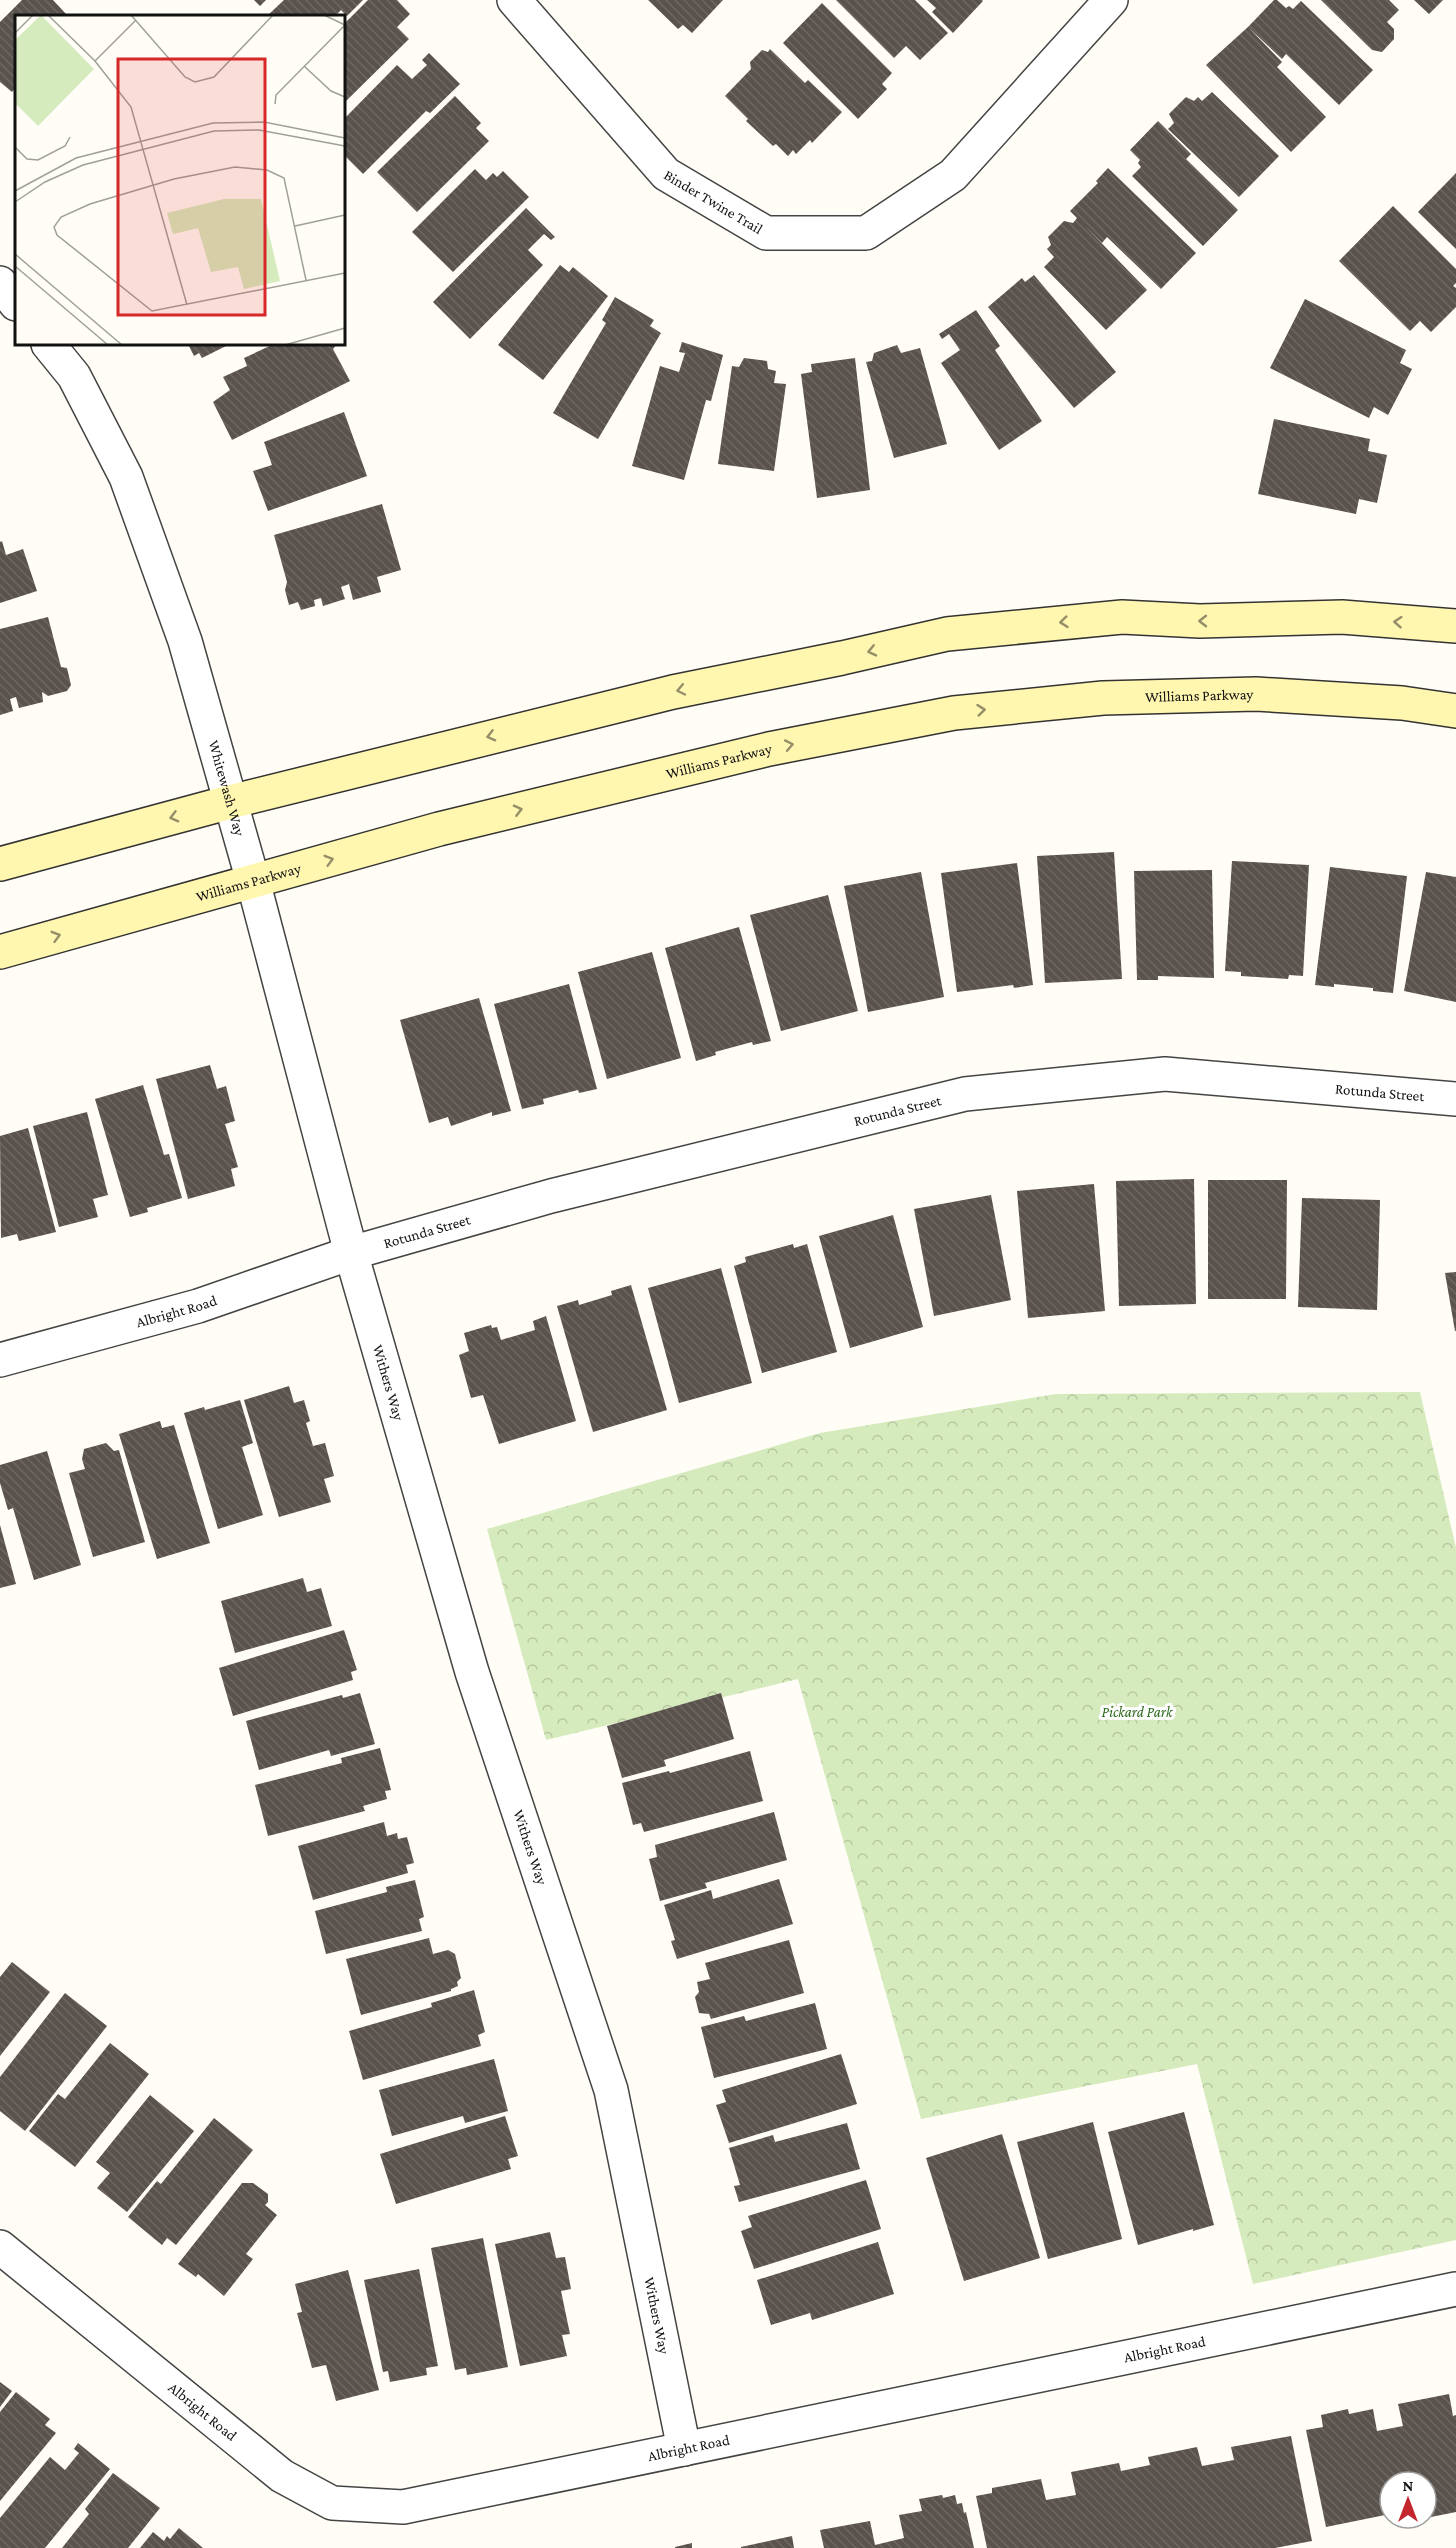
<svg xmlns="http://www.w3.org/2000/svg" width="1456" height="2548" font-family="'Crimson Pro',serif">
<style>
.park{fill:url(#park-crowns)}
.building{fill:url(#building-back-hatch)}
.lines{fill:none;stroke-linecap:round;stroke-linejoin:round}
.street-casing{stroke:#444;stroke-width:36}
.secondary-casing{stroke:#333;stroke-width:36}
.street{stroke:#fff;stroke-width:33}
.secondary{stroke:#fff6b0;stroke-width:33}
.oneway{stroke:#948f68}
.labels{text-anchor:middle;stroke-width:6;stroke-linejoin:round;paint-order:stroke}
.street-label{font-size:15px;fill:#111;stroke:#fff}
.park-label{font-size:15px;font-style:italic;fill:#2f6b1f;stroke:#fff}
.inset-road{fill:none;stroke:#a09f9a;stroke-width:1.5}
.view{fill:#d62828;fill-opacity:0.15;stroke:#d62828;stroke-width:3}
.inset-edge{fill:none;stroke:#111;stroke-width:3}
</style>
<defs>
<pattern id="park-crowns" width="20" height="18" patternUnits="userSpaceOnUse" patternTransform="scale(1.5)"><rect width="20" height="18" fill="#d5ebbd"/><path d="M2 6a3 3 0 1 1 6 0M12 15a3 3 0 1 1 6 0" fill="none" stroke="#b6c8a1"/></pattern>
<pattern id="building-back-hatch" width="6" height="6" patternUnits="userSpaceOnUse" patternTransform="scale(1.5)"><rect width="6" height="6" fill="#5a524d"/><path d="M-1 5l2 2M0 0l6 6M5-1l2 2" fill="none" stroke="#6d6662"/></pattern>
</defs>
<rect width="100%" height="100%" fill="#fffdf5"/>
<path class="park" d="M 1420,1392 L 1456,1548 L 1456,2240 L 1253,2284 L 1197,2064 L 921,2119 L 798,1679 L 546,1740 L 487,1529 L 820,1433 L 1056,1394 Z"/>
<path class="building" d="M 22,0 L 53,0 L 67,15 L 16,16 L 16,87 L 12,92 L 0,82 L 0,22 Z
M 254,0 L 266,0 L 260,6 Z
M 284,0 L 363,0 L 347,16 L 341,10 L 335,16 L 267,16 Z
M 368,0 L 397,0 L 410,14 L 397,27 L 409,39 L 344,103 L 344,24 Z
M 648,0 L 723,0 L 692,33 L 683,25 L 678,29 Z
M 836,0 L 915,0 L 948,33 L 920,60 L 906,46 L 894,58 Z
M 927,0 L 982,0 L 983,1 L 953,33 L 932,12 L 936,8 Z
M 1274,0 L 1277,0 L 1286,8 L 1289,6 L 1293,9 L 1301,1 L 1373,70 L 1339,105 L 1286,54 L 1282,59 L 1248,27 Z
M 1321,0 L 1389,0 L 1399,10 L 1387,22 L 1394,29 L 1394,39 L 1382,52 L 1372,50 Z
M 1414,0 L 1443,0 L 1429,14 Z
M 822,3 L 892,73 L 882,84 L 887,89 L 858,119 L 783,43 Z
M 1248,27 L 1282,62 L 1277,67 L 1326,117 L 1291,152 L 1206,65 Z
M 770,49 L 805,83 L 808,80 L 842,112 L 812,143 L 810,140 L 796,154 L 793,150 L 788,156 L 776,144 L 773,146 L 746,121 L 748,119 L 725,96 L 751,69 L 750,62 L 762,50 L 768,52 Z
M 429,53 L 460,84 L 430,113 L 426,111 L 363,174 L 344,155 L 344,119 L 397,65 L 412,79 L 427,65 L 422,60 Z
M 1212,92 L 1279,156 L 1239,197 L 1168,129 L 1174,123 L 1169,114 L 1186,97 L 1194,101 L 1198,97 L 1202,101 Z
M 455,96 L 481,123 L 476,128 L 489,141 L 417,212 L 377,172 Z
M 1158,121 L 1191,154 L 1186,159 L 1238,210 L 1203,246 L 1132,176 L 1141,167 L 1138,163 L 1140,160 L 1130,150 Z
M 1108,168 L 1196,253 L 1161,289 L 1107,237 L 1102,243 L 1084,225 L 1147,290 L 1106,330 L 1044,267 L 1054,257 L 1047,249 L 1051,245 L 1048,237 L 1064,221 L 1073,223 L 1077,218 L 1070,211 L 1098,183 L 1096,181 Z
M 475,169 L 486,180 L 493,173 L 497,177 L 503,171 L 529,197 L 453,272 L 412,232 Z
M 1456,173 L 1456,249 L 1418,212 Z
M 1393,206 L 1456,269 L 1456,283 L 1453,286 L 1456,288 L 1456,307 L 1431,332 L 1420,321 L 1410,331 L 1339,261 Z
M 526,208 L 555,237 L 551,240 L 544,234 L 528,250 L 543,265 L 470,339 L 433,302 Z
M 560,265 L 569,272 L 573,267 L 608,296 L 543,380 L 498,345 Z
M 1034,275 L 1116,372 L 1074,408 L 988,307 L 1022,278 L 1025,282 Z
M 615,297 L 654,320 L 650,326 L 661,333 L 598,439 L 553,413 L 606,323 L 602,320 Z
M 1305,299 L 1406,350 L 1400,363 L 1412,369 L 1388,415 L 1374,407 L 1369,418 L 1270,368 Z
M 976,310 L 1000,346 L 995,350 L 1042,421 L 999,450 L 941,363 L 960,350 L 949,334 L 942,339 L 939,334 Z
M 682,342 L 723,355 L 711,401 L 706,400 L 684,480 L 632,466 L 660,366 L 679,372 L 685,353 L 679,352 Z
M 188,344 L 230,344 L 202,358 L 199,353 L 194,356 Z
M 274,344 L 337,344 L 333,349 L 350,381 L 232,440 L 213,402 L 230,390 L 223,377 L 247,366 L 244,358 Z
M 897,345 L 901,353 L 920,348 L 947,444 L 894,458 L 866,362 L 872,361 L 874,353 Z
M 744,358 L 767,361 L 768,369 L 776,371 L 774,383 L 786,384 L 774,471 L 718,464 L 732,366 L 739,367 Z
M 855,358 L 870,490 L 817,498 L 801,374 L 812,372 L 811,364 Z
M 344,412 L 367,476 L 268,511 L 253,471 L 272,465 L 264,442 Z
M 1274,419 L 1370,439 L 1368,451 L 1387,455 L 1377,503 L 1359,499 L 1356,514 L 1258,494 Z
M 382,504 L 401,570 L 377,577 L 381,592 L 353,600 L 349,584 L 341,587 L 345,599 L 323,606 L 321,598 L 314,600 L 315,606 L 301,610 L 298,602 L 289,605 L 285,590 L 287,582 L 274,535 Z
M 2,541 L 6,555 L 23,549 L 37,591 L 0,603 L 0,542 Z
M 48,617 L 61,667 L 67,668 L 71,685 L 67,691 L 48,696 L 42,692 L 43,702 L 19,708 L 16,697 L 10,699 L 13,711 L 0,715 L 0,629 Z
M 1114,852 L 1122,979 L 1045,983 L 1037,856 Z
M 1232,861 L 1309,865 L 1303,976 L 1289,975 L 1288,979 L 1241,976 L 1241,972 L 1225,971 Z
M 1017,863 L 1033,985 L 1014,988 L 1013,985 L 957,992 L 941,873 Z
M 1330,867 L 1407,876 L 1393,993 L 1373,991 L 1373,988 L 1334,984 L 1334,987 L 1315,985 Z
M 1212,870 L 1214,978 L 1158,976 L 1158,980 L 1137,980 L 1134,871 Z
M 921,872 L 944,997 L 868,1012 L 844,886 Z
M 1426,872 L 1456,877 L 1456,1002 L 1404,991 Z
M 828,895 L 858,1011 L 781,1031 L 750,915 Z
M 739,927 L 771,1041 L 753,1045 L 752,1042 L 715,1052 L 716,1055 L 696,1061 L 665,948 Z
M 652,952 L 681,1058 L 607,1079 L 578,972 Z
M 569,984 L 597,1089 L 579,1093 L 578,1090 L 543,1099 L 544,1104 L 522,1109 L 494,1004 Z
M 479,998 L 511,1111 L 492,1116 L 492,1112 L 451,1126 L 448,1117 L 429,1123 L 400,1020 Z
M 210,1065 L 217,1089 L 226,1086 L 235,1121 L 225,1124 L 238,1167 L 231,1169 L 235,1186 L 188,1199 L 156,1079 Z
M 143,1085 L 164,1155 L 169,1154 L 182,1198 L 147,1208 L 148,1212 L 130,1217 L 95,1099 Z
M 87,1112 L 108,1195 L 93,1199 L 98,1217 L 59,1227 L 33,1126 Z
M 28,1128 L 56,1232 L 19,1241 L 17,1234 L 1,1238 L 0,1136 Z
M 1194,1179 L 1196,1304 L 1119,1306 L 1116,1181 Z
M 1208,1180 L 1287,1180 L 1286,1299 L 1208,1299 Z
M 1094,1184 L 1105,1311 L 1028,1318 L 1017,1191 Z
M 991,1195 L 1011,1300 L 934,1316 L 914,1209 Z
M 1302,1198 L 1380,1200 L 1377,1310 L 1298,1307 Z
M 893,1215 L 923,1327 L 850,1348 L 819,1236 Z
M 793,1244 L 794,1248 L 807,1244 L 837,1352 L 762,1373 L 734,1266 L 746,1262 L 745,1257 Z
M 721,1268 L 752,1383 L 679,1403 L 648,1288 Z
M 1456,1272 L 1456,1331 L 1455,1331 L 1445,1273 Z
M 631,1285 L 667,1410 L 593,1432 L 557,1306 L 578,1300 L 579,1305 L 612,1295 L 611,1291 Z
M 546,1316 L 576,1421 L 499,1444 L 483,1395 L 471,1398 L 459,1355 L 469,1351 L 464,1333 L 491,1325 L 492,1328 L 497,1327 L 501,1340 L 535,1330 L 533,1321 Z
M 289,1386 L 294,1403 L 304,1400 L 310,1421 L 306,1423 L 313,1446 L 325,1443 L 334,1476 L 324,1479 L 331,1502 L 279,1517 L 244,1400 Z
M 240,1400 L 253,1443 L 242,1447 L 263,1515 L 218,1529 L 184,1413 L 204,1407 L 205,1410 Z
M 160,1421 L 162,1428 L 174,1425 L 210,1543 L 157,1559 L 119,1434 Z
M 106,1443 L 114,1451 L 119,1450 L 145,1542 L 93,1557 L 69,1473 L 85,1469 L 82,1459 L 84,1449 Z
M 47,1451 L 81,1565 L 34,1580 L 13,1508 L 8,1510 L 0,1483 L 0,1465 Z
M 0,1525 L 16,1584 L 0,1588 Z
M 303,1578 L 307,1592 L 321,1588 L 332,1626 L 235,1653 L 221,1601 Z
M 344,1630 L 357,1670 L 351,1672 L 353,1680 L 233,1716 L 219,1668 Z
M 360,1693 L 375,1744 L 331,1756 L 329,1750 L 259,1770 L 246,1721 L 342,1695 L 343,1698 Z
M 721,1693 L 734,1739 L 664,1760 L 666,1766 L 622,1778 L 607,1726 Z
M 380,1748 L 391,1790 L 385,1791 L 387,1799 L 363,1806 L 365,1811 L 268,1836 L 255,1785 L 342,1763 L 341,1758 Z
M 750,1751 L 763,1801 L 644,1832 L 641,1823 L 633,1825 L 622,1783 L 669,1771 L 670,1773 Z
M 774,1812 L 787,1860 L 705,1883 L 707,1888 L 660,1901 L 649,1859 L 657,1857 L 655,1845 Z
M 384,1822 L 387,1836 L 397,1833 L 398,1839 L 407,1837 L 414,1863 L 406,1865 L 408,1873 L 313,1900 L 298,1846 Z
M 779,1879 L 793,1924 L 677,1959 L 671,1941 L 675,1940 L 664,1905 L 711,1890 L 713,1899 Z
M 415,1880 L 424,1917 L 419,1919 L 422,1931 L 326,1954 L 315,1911 L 387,1892 L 386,1887 Z
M 429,1938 L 433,1954 L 448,1950 L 455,1954 L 461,1978 L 457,1982 L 458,1986 L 451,1989 L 451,1991 L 361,2015 L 346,1959 Z
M 789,1940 L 804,1993 L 711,2019 L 709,2014 L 699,2013 L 695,1997 L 699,1992 L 697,1982 L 710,1979 L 705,1963 Z
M 12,1962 L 50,1992 L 0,2056 L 0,1977 Z
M 474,1990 L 485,2032 L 478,2035 L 481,2046 L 363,2080 L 349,2031 L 432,2007 L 431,2003 Z
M 65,1993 L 107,2026 L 25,2131 L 0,2111 L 0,2077 Z
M 815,2003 L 827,2049 L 714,2078 L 701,2027 L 744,2016 L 746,2021 Z
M 110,2043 L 149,2074 L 75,2167 L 29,2131 L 58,2094 L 65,2099 Z
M 841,2054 L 857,2104 L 729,2143 L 716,2105 L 726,2102 L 722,2090 Z
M 494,2059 L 508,2111 L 465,2123 L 463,2116 L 392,2136 L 379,2090 Z
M 150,2095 L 194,2131 L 127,2212 L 97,2188 L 110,2173 L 96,2162 Z
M 1184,2112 L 1214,2225 L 1193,2231 L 1193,2229 L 1138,2245 L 1108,2132 Z
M 505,2116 L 518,2156 L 508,2159 L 511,2169 L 396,2204 L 380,2154 Z
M 214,2118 L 253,2150 L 176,2245 L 167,2238 L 162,2245 L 128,2217 L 157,2181 L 161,2184 Z
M 1093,2122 L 1122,2239 L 1048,2259 L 1017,2142 Z
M 847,2123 L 860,2169 L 739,2202 L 734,2186 L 740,2185 L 729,2148 L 773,2135 L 775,2142 Z
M 1002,2134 L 1040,2258 L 964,2281 L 926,2158 Z
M 866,2180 L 881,2229 L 754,2269 L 741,2231 L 752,2227 L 748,2216 Z
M 242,2183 L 253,2183 L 268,2194 L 268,2202 L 265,2205 L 277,2215 L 246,2254 L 253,2259 L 224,2296 L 198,2274 L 196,2277 L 178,2264 Z
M 550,2232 L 556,2258 L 565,2257 L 571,2289 L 561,2291 L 570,2334 L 562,2335 L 567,2356 L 520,2366 L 495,2244 Z
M 483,2238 L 508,2367 L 467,2375 L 466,2368 L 455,2370 L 431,2248 Z
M 878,2242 L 894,2294 L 812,2320 L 810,2313 L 771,2325 L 757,2280 Z
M 419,2269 L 438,2366 L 426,2368 L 427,2375 L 390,2382 L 388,2371 L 383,2372 L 364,2280 Z
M 348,2270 L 379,2390 L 336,2401 L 326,2365 L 312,2368 L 297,2313 L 302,2312 L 295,2284 Z
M 0,2382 L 12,2391 L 0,2407 Z
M 16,2392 L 50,2419 L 45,2425 L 56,2433 L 0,2501 L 0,2412 Z
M 1449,2394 L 1453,2416 L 1456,2415 L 1456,2512 L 1426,2518 L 1426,2482 L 1390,2482 L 1390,2514 L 1326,2527 L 1306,2430 L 1323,2427 L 1321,2415 L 1348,2409 L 1349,2414 L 1373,2409 L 1377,2431 L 1403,2426 L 1398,2404 Z
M 1291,2436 L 1312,2541 L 1275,2548 L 987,2548 L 976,2496 L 992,2493 L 992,2488 L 1041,2479 L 1046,2500 L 1076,2495 L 1071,2472 L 1119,2463 L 1121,2471 L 1150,2465 L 1148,2457 L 1197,2447 L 1202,2466 L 1234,2460 L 1231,2447 Z
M 78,2443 L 110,2469 L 45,2548 L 0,2548 L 0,2518 L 50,2457 L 65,2470 L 79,2453 L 74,2449 Z
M 113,2473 L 160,2508 L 128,2548 L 62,2548 L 89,2514 L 85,2509 Z
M 942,2495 L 943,2498 L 955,2495 L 957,2504 L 962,2503 L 964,2513 L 966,2512 L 974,2548 L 824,2548 L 820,2530 L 870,2521 L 875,2545 L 904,2538 L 899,2515 L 922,2511 L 919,2499 Z
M 179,2528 L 203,2548 L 140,2548 L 153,2532 L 164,2541 L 167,2536 L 170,2539 Z
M 792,2536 L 794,2548 L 741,2548 L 741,2547 Z
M 692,2543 L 692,2548 L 675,2548 L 675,2547 Z"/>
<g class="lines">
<g class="street-casing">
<g id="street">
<path id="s1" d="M 514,0 L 666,174 L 766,233 L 866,233 L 953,175 L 1111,0"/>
<path d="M 0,283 L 16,304"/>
<path id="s2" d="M 48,344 L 74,376 L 126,477 L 185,641 L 253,881 L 351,1253 L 472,1672 L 611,2090 L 684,2449"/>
<path id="s3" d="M 0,1360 L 198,1306 L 351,1253 L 551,1196 L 965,1094 L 1165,1074 L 1456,1099"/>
<path id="s4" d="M 0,2247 L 282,2476 L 332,2503 L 403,2507 L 1456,2289"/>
</g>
</g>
<g class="secondary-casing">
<g id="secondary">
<path d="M 0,864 L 230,802 L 673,692 L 842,658 L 947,634 L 1122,617 L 1200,621 L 1342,617 L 1456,626"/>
<path id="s5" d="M 0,952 L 439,829 L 769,749 L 954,713 L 1103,698 L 1256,694 L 1402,703 L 1456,711"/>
</g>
</g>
<use href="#street" class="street"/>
<use href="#secondary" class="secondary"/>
</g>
<defs><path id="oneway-chevron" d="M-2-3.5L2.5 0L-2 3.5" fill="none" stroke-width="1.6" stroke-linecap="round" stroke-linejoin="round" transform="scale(1.5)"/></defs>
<g class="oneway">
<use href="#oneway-chevron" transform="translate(1203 621) rotate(-180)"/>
<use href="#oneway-chevron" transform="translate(1064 622) rotate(174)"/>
<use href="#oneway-chevron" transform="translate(1398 622) rotate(-176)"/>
<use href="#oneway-chevron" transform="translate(872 651) rotate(167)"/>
<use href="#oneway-chevron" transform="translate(681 690) rotate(168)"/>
<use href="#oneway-chevron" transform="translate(981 710) rotate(-6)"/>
<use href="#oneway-chevron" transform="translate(491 736) rotate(166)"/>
<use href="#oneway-chevron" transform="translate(789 745) rotate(-11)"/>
<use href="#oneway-chevron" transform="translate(518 810) rotate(-14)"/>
<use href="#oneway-chevron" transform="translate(174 817) rotate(165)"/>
<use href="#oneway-chevron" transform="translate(329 860) rotate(-16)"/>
<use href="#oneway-chevron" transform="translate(56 936) rotate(-16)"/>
</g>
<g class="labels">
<g class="street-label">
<text dy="5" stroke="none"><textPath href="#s1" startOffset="286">Binder Twine Trail</textPath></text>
<text dy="5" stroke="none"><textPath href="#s5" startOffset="1230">Williams Parkway</textPath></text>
<text dy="5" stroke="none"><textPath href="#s5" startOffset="744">Williams Parkway</textPath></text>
<text dy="5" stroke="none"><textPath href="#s2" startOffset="482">Whitewash Way</textPath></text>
<text dy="5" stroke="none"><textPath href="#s5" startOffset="258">Williams Parkway</textPath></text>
<text dy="5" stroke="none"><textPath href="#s3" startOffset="1418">Rotunda Street</textPath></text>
<text dy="5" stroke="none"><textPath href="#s3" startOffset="932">Rotunda Street</textPath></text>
<text dy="5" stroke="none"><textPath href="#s3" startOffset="446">Rotunda Street</textPath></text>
<text dy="5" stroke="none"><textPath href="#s3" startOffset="183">Albright Road</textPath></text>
<text dy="5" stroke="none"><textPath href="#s2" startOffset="1098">Withers Way</textPath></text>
<text dy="5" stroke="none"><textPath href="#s2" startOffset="1584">Withers Way</textPath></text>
<text dy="5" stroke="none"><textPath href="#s2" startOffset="2070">Withers Way</textPath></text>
<text dy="5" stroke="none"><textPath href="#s4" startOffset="1269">Albright Road</textPath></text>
<text dy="5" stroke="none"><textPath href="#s4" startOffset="261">Albright Road</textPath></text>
<text dy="5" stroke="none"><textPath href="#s4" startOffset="783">Albright Road</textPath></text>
</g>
<g class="park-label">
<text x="1137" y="1717">Pickard Park</text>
</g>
</g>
<g transform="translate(15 15)">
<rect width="330" height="330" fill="#fffdf5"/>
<path d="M 26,0 L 79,54 L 23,111 L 0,88 L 0,25 ZM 209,184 L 246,184 L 265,266 L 229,274 L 223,252 L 196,257 L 183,213 L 158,219 L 152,198 Z" fill="#d5ebbd"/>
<path class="inset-road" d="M 33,0 L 80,46 L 116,92 L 172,290M 116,0 L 170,62 L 180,67 L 199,62 L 258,0M 309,0 L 330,10M 0,18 L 18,0M 80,46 L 121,5M 289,51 L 316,76 L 330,82M 260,89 L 261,80 L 330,10M 0,132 L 12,144 L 23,145 L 50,131 L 55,122M 0,176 L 61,143 L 198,108 L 249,107 L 330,123M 0,187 L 30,167 L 68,150 L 199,116 L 244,115 L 330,131M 280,211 L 330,200M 0,239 L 107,330M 0,251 L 93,330M 291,265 L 269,163 L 252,155 L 220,152 L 159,164 L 75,189 L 46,202 L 39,212 L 42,220 L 137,296 L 330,258M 270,330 L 330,313"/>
<path class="view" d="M 103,44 L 250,44 L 250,300 L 103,300 Z"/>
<rect width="330" height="330" class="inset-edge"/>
</g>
<g transform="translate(1408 2500)"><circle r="28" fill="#ffffff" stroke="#a0a0a0" stroke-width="1.5"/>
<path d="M0-4.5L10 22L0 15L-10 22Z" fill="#c4262e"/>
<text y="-9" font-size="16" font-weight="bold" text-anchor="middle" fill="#111111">N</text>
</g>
</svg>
